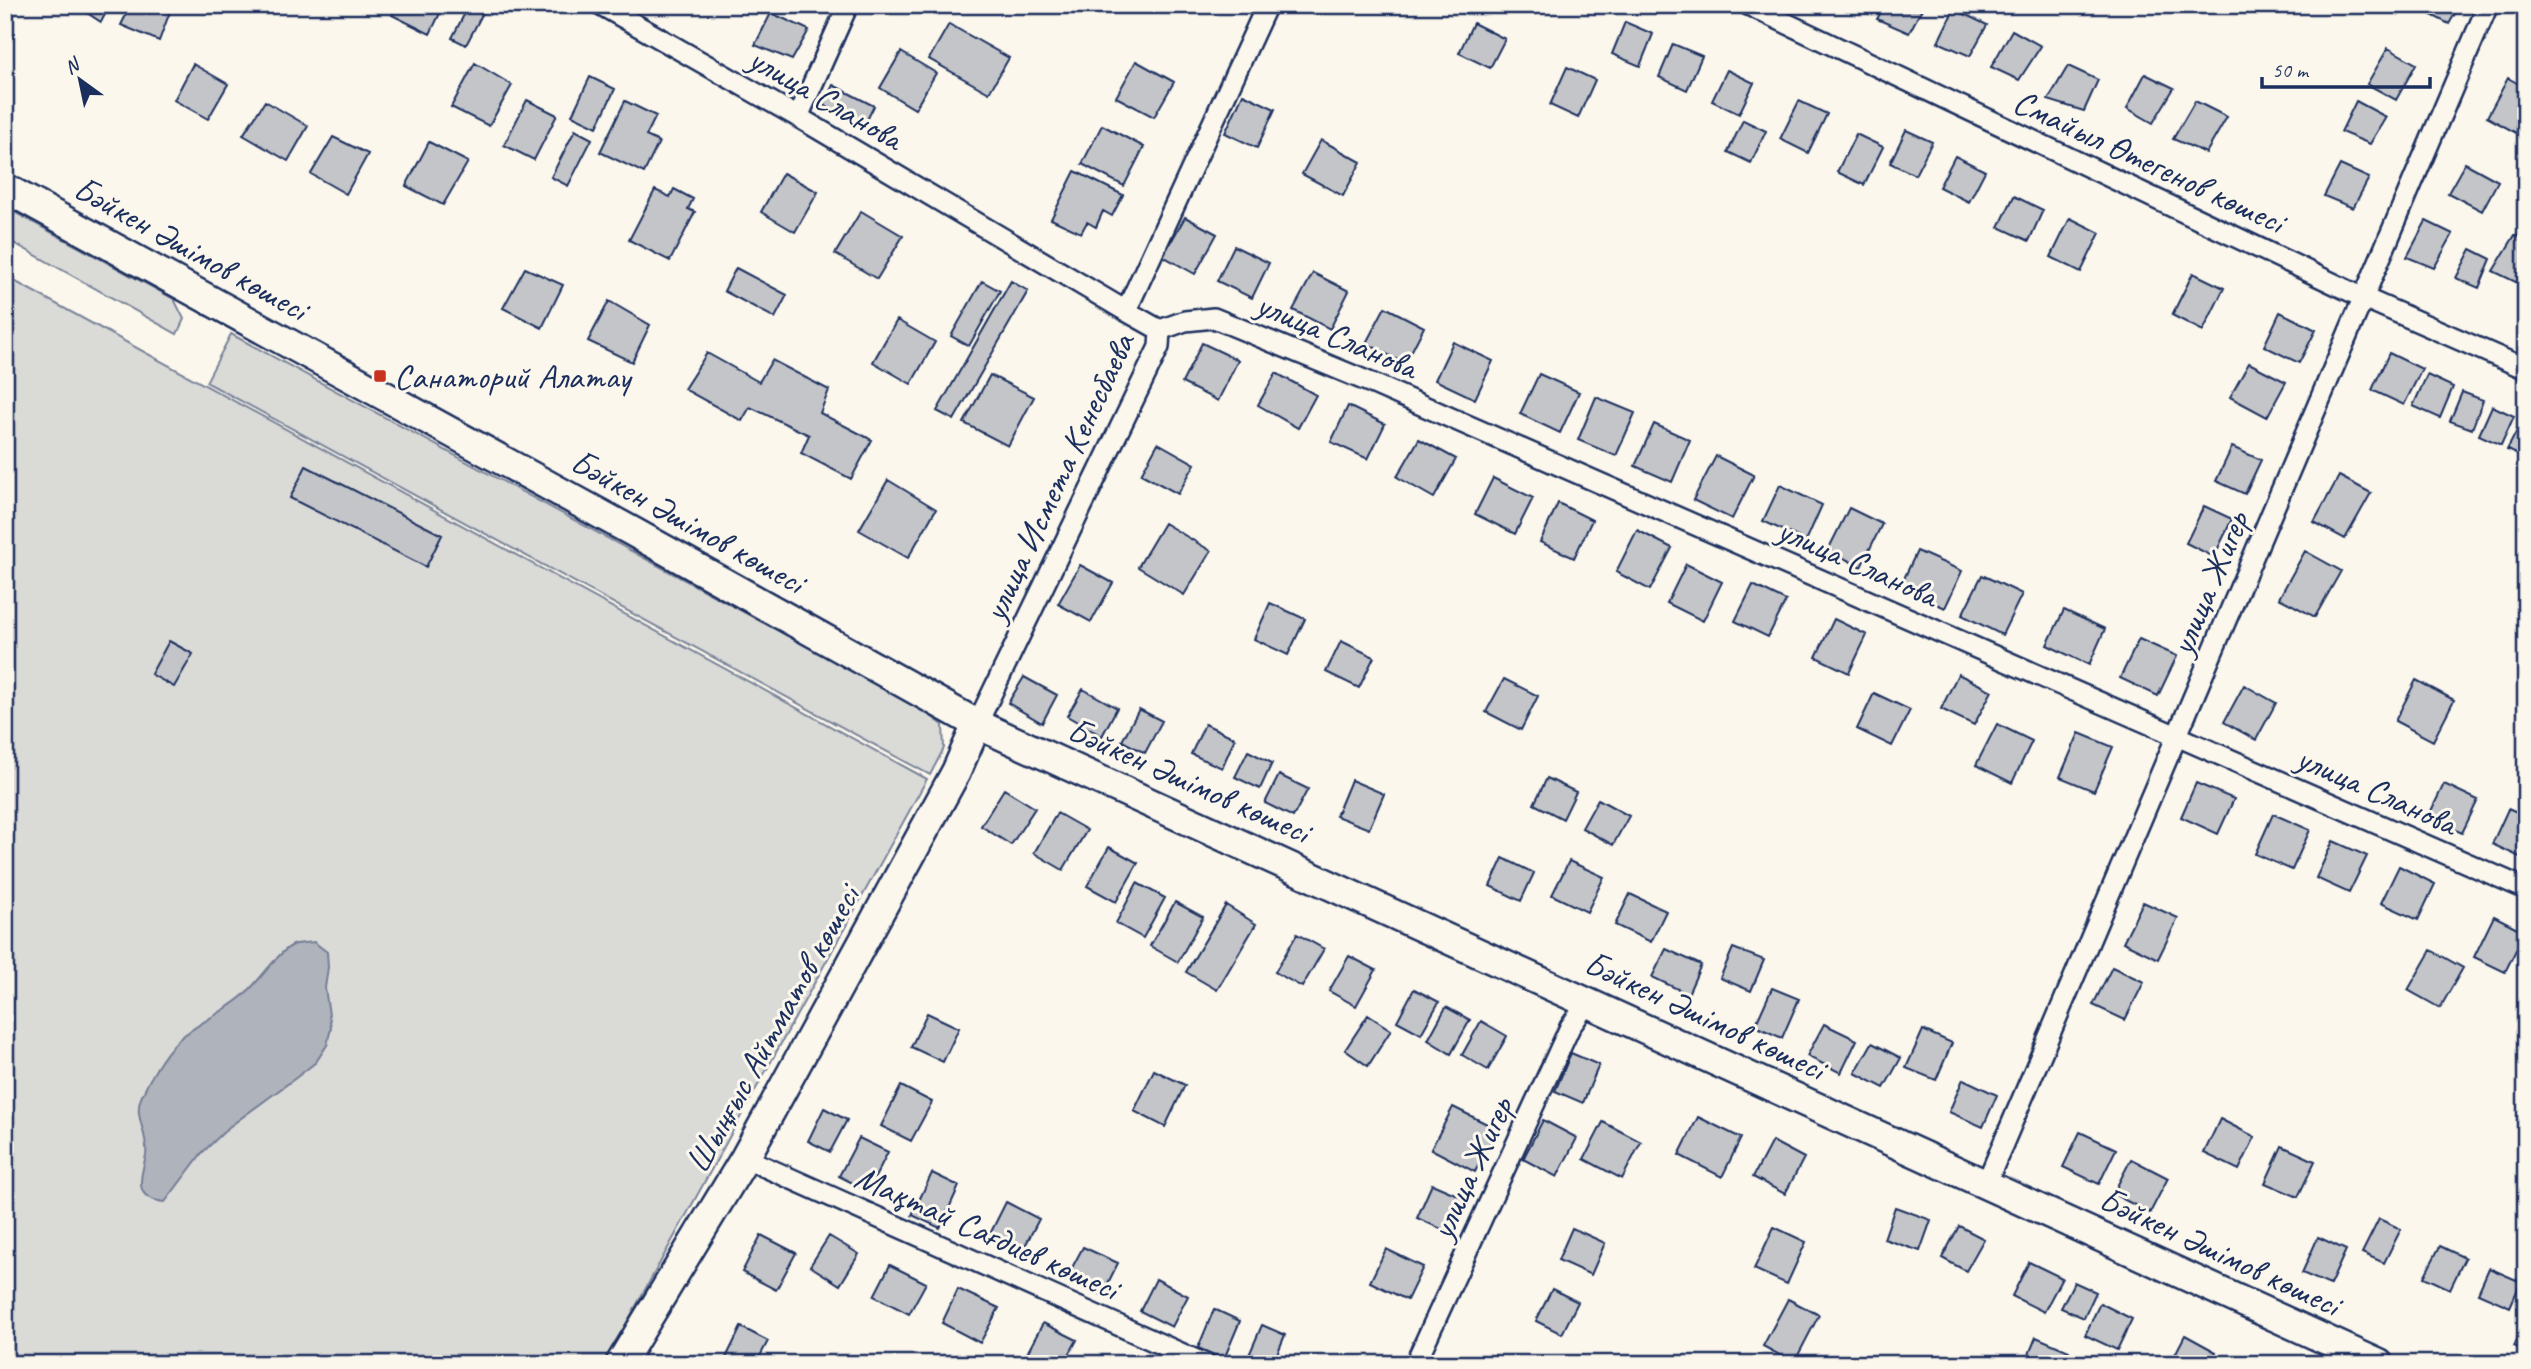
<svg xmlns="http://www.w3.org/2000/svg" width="2531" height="1369" font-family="Caveat,sans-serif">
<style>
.green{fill:#dadad7;stroke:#7a849a;stroke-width:2}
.water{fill:#afb3bb;stroke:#747e96;stroke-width:2}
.building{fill:#c3c5c9;stroke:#1b2f5e;stroke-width:2}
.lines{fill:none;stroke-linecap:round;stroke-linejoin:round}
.street-casing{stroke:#1b2f5e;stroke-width:24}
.secondary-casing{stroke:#1b2f5e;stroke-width:33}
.street{stroke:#fbf7ec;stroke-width:19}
.secondary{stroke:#fbf7ec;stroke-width:28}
.poi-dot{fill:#c8321e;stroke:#fbf7ec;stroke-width:2.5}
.labels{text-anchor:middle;stroke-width:6;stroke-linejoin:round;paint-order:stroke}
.street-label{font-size:35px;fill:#1b2f5e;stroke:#fbf7ec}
.poi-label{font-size:35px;fill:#1b2f5e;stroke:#fbf7ec;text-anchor:start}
</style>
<rect width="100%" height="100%" fill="#fbf7ec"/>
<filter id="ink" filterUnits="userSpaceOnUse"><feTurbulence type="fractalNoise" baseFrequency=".0143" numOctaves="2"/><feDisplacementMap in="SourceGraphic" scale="14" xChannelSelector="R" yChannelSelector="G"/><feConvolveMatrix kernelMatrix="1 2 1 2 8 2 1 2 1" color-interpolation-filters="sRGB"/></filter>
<g filter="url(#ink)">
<path class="green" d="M 5,207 L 174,299 L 184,319 L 177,334 L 5,238 Z
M 5,276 L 927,779 L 604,1364 L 5,1364 Z
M 231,334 L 917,706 L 943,725 L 944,748 L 930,775 L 206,382 Z"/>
<path class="water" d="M 314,942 L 327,952 L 328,967 L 325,988 L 331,1028 L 327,1045 L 316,1062 L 297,1077 L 229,1127 L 202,1153 L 165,1202 C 132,1199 141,1179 146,1155 C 149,1135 133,1116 141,1098 C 149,1079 163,1055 178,1040 C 200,1021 228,1011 248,991 C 260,980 279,951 293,945 C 299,943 308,943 314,942 Z"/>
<path class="building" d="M 75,5 L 110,5 L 101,22 Z
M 131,5 L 163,5 L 171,9 L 159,41 L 121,25 Z
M 397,5 L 444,5 L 430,34 L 392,15 Z
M 469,5 L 487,5 L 466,45 L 452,38 Z
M 1885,5 L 1924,5 L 1909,33 L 1877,19 Z
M 2412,5 L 2460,5 L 2449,24 Z
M 1954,9 L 1987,25 L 1970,56 L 1938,42 Z
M 771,13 L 809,30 L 792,60 L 755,45 Z
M 1625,22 L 1653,34 L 1640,66 L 1612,54 Z
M 1473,23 L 1505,39 L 1490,68 L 1459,53 Z
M 949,24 L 1009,58 L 989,93 L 929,59 Z
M 2012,30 L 2041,46 L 2019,80 L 1991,67 Z
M 1673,44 L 1702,56 L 1687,90 L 1659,77 Z
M 2388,48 L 2416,64 L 2396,100 L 2367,84 Z
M 901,52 L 936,73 L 915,109 L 880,88 Z
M 1136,61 L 1174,82 L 1154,117 L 1116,97 Z
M 475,63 L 512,85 L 489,126 L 451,107 Z
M 193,64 L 228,84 L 208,119 L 174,100 Z
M 2068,66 L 2098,80 L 2084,111 L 2048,100 Z
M 1567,67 L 1595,80 L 1578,118 L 1550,105 Z
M 1727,70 L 1754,83 L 1739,114 L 1712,101 Z
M 2145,74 L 2174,88 L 2153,123 L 2127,108 Z
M 590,77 L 615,89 L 597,127 L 572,115 Z
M 2508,78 L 2526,88 L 2526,121 L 2518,134 L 2487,117 Z
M 833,85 L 874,106 L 864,126 L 823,105 Z
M 1243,94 L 1275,109 L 1257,148 L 1225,133 Z
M 527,100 L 557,115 L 534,160 L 504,145 Z
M 265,101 L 308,126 L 288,161 L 243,135 Z
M 625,101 L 656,116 L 646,136 L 659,142 L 644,173 L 600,152 Z
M 1799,101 L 1827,114 L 1808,153 L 1780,139 Z
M 2195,101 L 2227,117 L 2206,153 L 2173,139 Z
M 2356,101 L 2386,117 L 2370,144 L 2341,132 Z
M 1743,120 L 1766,131 L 1751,163 L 1728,152 Z
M 1102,125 L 1144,147 L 1124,186 L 1082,164 Z
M 575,130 L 592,139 L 568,186 L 551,177 Z
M 1906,130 L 1932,142 L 1915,175 L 1890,163 Z
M 1856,134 L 1883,147 L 1864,185 L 1837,172 Z
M 333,137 L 368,154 L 346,194 L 311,174 Z
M 1321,140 L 1361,162 L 1343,196 L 1302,174 Z
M 429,142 L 468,162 L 443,205 L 406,186 Z
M 1955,156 L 1985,171 L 1969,202 L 1939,187 Z
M 2465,163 L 2498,181 L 2482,211 L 2448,193 Z
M 2340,165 L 2369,178 L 2353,208 L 2324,196 Z
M 1075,171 L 1123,195 L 1112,216 L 1103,211 L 1096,227 L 1087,222 L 1081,233 L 1051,219 Z
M 783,173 L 818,192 L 795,232 L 761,212 Z
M 674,189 L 693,199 L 688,209 L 695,212 L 670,261 L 629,240 L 655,190 L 670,197 Z
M 2014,196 L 2043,210 L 2029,241 L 1999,227 Z
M 861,211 L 903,236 L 877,279 L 835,254 Z
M 1185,217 L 1217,234 L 1195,274 L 1163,256 Z
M 2070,218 L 2100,233 L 2081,272 L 2051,257 Z
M 2426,221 L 2453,234 L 2434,268 L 2407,257 Z
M 2515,235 L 2526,240 L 2526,287 L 2493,271 Z
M 1234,246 L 1269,263 L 1252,298 L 1217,281 Z
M 2471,249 L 2491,259 L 2479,288 L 2456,278 Z
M 525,268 L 563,285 L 542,328 L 503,308 Z
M 736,268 L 787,295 L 775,318 L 724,291 Z
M 1313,273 L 1349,291 L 1330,329 L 1293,310 Z
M 2193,273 L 2224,288 L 2203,331 L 2172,315 Z
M 982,281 L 1000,291 L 969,346 L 951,336 Z
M 1011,281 L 1028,291 L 954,420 L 937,411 Z
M 609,301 L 650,325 L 632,362 L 588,341 Z
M 1385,307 L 1424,327 L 1405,364 L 1366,343 Z
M 2280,312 L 2316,330 L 2299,363 L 2264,346 Z
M 897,320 L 935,342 L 911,384 L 873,362 Z
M 1453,342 L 1493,361 L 1475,399 L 1435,380 Z
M 1202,343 L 1238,360 L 1218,401 L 1182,383 Z
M 707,353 L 759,382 L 772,360 L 829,390 L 820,413 L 872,440 L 851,479 L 801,453 L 809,435 L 750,407 L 742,421 L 684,389 Z
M 2389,353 L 2422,369 L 2404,405 L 2372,390 Z
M 2249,363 L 2286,382 L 2267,417 L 2230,397 Z
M 1276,373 L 1316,395 L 1298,428 L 1258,405 Z
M 1539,374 L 1579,392 L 1560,433 L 1520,414 Z
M 990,375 L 1034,397 L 1008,446 L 964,423 Z
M 2427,375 L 2453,387 L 2440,418 L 2413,406 Z
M 2462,392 L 2483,400 L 2472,429 L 2450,421 Z
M 1596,397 L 1635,413 L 1616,456 L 1578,440 Z
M 1348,406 L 1385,424 L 1368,459 L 1331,442 Z
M 2492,406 L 2514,416 L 2501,445 L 2479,435 Z
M 2523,419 L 2526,420 L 2526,459 L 2507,450 Z
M 1654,424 L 1690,440 L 1672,482 L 1635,466 Z
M 1419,439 L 1456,459 L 1434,498 L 1397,477 Z
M 1158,443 L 1195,464 L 1178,494 L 1141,474 Z
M 2232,447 L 2261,460 L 2245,494 L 2216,481 Z
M 1716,456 L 1754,475 L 1732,519 L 1693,500 Z
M 306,466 L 442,535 L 426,567 L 290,498 Z
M 2339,476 L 2371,493 L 2345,539 L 2314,522 Z
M 1493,478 L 1533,498 L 1515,534 L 1475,514 Z
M 888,480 L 936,509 L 908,558 L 859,530 Z
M 1780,485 L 1822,505 L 1806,541 L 1763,521 Z
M 1558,503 L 1592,520 L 1574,558 L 1540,542 Z
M 2204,506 L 2232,519 L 2214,557 L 2186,543 Z
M 1849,508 L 1882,524 L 1861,567 L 1828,550 Z
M 1164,523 L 1211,551 L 1184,595 L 1138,567 Z
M 1637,530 L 1672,548 L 1650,590 L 1616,572 Z
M 1917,551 L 1962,571 L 1945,608 L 1900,587 Z
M 2305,551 L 2341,571 L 2315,617 L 2279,598 Z
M 1686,564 L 1722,582 L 1703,621 L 1667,603 Z
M 1080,565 L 1113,583 L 1091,622 L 1058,604 Z
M 1982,575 L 2022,594 L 2002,635 L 1962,615 Z
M 1753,585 L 1786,601 L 1768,637 L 1735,621 Z
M 1270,603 L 1305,619 L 1288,655 L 1254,639 Z
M 2064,610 L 2105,629 L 2089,665 L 2047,645 Z
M 1834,619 L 1867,635 L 1849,673 L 1816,657 Z
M 2139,639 L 2177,656 L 2158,696 L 2120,678 Z
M 169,641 L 193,654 L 174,687 L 151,674 Z
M 1341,641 L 1374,657 L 1359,688 L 1326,672 Z
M 1958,674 L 1992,691 L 1974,725 L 1941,709 Z
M 1024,677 L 1057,695 L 1042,723 L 1008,703 Z
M 1504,679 L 1538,696 L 1521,730 L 1486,712 Z
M 2416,680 L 2454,700 L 2433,741 L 2395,721 Z
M 2244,685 L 2276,703 L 2256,740 L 2224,722 Z
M 1083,689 L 1117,708 L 1102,736 L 1067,716 Z
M 1874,693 L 1910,710 L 1892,746 L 1857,729 Z
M 1139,709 L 1162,721 L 1145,753 L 1122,741 Z
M 1205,724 L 1235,738 L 1222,768 L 1191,754 Z
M 1997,724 L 2032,741 L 2012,783 L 1976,765 Z
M 2079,733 L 2113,747 L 2094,791 L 2060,777 Z
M 1248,751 L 1272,763 L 1260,789 L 1235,777 Z
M 1279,775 L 1308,789 L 1293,817 L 1265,803 Z
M 1547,778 L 1576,792 L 1563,819 L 1534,804 Z
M 1351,780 L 1384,794 L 1369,829 L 1336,816 Z
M 2196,783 L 2234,799 L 2218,834 L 2181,817 Z
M 2444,784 L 2478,800 L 2462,833 L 2428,817 Z
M 1004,789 L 1035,808 L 1011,845 L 981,826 Z
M 1598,799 L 1629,816 L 1613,845 L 1582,828 Z
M 2508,809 L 2526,817 L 2526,860 L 2492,844 Z
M 1057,813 L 1087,830 L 1063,870 L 1034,853 Z
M 2273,814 L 2310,830 L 2292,870 L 2255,854 Z
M 2333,841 L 2367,856 L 2349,893 L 2316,878 Z
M 1109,847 L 1138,863 L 1116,902 L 1087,886 Z
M 1503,858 L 1534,873 L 1521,901 L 1490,886 Z
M 1569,861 L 1604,877 L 1587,912 L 1552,895 Z
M 2399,866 L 2435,884 L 2418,920 L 2381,903 Z
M 1137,883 L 1165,898 L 1143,938 L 1116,923 Z
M 1630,894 L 1666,911 L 1651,942 L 1615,925 Z
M 1175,902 L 1203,917 L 1178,962 L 1150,946 Z
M 2143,902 L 2178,918 L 2158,959 L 2123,942 Z
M 1226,905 L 1256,924 L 1217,990 L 1186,972 Z
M 2494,916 L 2525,932 L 2505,972 L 2474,957 Z
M 1297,934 L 1324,949 L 1302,987 L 1275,972 Z
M 1733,948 L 1764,960 L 1751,991 L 1720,978 Z
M 1666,949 L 1701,965 L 1688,994 L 1652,977 Z
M 2431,950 L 2463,968 L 2440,1008 L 2408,990 Z
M 1349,956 L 1376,970 L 1356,1006 L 1329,991 Z
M 2112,967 L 2144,982 L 2125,1020 L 2093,1005 Z
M 1772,988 L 1799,999 L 1782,1038 L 1755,1026 Z
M 1414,989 L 1439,1002 L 1421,1034 L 1397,1021 Z
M 1446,1007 L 1470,1020 L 1451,1054 L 1428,1040 Z
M 927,1013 L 959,1028 L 943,1062 L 911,1047 Z
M 1368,1015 L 1391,1030 L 1368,1066 L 1345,1050 Z
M 1481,1021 L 1507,1036 L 1488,1070 L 1462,1055 Z
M 1824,1024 L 1857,1040 L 1841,1073 L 1807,1056 Z
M 1923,1030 L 1952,1043 L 1936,1080 L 1906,1068 Z
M 1872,1043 L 1901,1058 L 1884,1088 L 1855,1073 Z
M 1571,1053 L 1599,1065 L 1583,1103 L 1555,1091 Z
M 1154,1070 L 1185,1085 L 1165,1127 L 1134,1111 Z
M 1963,1079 L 1997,1095 L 1983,1127 L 1949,1112 Z
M 901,1086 L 932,1102 L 911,1141 L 881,1126 Z
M 1453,1107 L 1497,1129 L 1475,1172 L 1431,1149 Z
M 824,1108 L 847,1120 L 830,1152 L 808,1141 Z
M 1698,1117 L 1741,1138 L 1722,1177 L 1679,1155 Z
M 2220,1119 L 2255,1137 L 2239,1170 L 2204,1153 Z
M 1543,1120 L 1577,1138 L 1557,1177 L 1523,1159 Z
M 1603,1122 L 1641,1142 L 1622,1179 L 1584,1159 Z
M 2080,1132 L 2116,1149 L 2099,1184 L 2063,1167 Z
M 859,1138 L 888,1152 L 868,1191 L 839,1176 Z
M 1772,1141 L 1804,1158 L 1785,1194 L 1753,1177 Z
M 2282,1146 L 2315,1161 L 2298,1197 L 2265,1183 Z
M 2131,1159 L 2168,1178 L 2150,1213 L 2113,1194 Z
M 932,1173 L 959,1186 L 940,1228 L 912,1215 Z
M 1432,1184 L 1467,1199 L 1452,1234 L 1417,1218 Z
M 1006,1202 L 1039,1219 L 1023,1250 L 990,1234 Z
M 1895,1207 L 1931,1220 L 1920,1251 L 1884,1239 Z
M 2379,1219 L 2401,1229 L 2384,1263 L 2362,1253 Z
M 1959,1226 L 1984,1239 L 1966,1271 L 1942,1258 Z
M 1774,1227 L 1806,1242 L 1787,1284 L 1754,1269 Z
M 1572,1228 L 1605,1243 L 1591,1275 L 1558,1260 Z
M 761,1235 L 796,1253 L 776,1290 L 742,1272 Z
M 829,1236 L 859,1254 L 840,1285 L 810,1266 Z
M 2318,1237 L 2346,1250 L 2330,1285 L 2302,1273 Z
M 2440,1246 L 2465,1258 L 2450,1289 L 2424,1277 Z
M 1083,1247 L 1118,1263 L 1102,1295 L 1067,1277 Z
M 1386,1249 L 1423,1267 L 1407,1300 L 1370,1282 Z
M 2029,1262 L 2062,1278 L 2044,1312 L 2012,1296 Z
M 890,1265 L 926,1283 L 909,1314 L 874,1296 Z
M 2489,1268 L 2521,1282 L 2510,1307 L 2478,1293 Z
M 1156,1279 L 1188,1296 L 1172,1327 L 1140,1311 Z
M 2074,1282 L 2096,1292 L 2084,1318 L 2061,1308 Z
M 958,1289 L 999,1308 L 980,1343 L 942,1323 Z
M 1552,1289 L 1578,1302 L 1562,1334 L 1536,1321 Z
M 1788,1299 L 1819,1315 L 1794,1363 L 1763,1346 Z
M 2100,1303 L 2132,1319 L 2117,1350 L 2085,1335 Z
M 1214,1309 L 1240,1321 L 1224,1359 L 1198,1348 Z
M 2526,1320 L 2526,1352 L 2514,1346 Z
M 1043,1323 L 1077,1340 L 1064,1364 L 1033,1364 L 1024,1359 Z
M 1262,1325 L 1285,1335 L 1273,1364 L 1246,1362 Z
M 741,1327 L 768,1341 L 756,1364 L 723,1364 Z
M 2185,1335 L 2216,1352 L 2209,1364 L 2170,1364 Z
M 2036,1337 L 2069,1351 L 2064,1364 L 2025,1364 Z"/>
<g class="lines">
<g class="street-casing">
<path id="street" d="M 601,5 L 798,117 L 1126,311
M 1748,5 L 2364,298 L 2526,369
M 798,117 L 848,5
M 1160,330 L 1185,321 L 1214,318 L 1369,382 L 2526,889
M 977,724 L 1159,347 L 1160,330 L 1126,311 L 1267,5
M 745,1158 L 1205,1364
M 1986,1184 L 2488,5
M 1415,1364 L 1570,1027 L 1588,1002"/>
</g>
<g class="secondary-casing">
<path id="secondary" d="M 5,188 L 635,533 L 977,724 L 2379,1364
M 620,1364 L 745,1158 L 956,772 L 977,724"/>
</g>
<use href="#street" class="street"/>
<use href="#secondary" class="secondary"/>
</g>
</g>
<rect class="poi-dot" x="373" y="369" width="14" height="14" rx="3.5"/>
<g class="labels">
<g class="street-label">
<text transform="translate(826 98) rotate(30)" y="12">улица Сланова</text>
<text transform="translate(2149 161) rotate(25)" y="12">Смайыл Өтегенов көшесі</text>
<text transform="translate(191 248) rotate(29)" y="12">Бәйкен Әшімов көшесі</text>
<text transform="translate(1337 335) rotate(23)" y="12">улица Сланова</text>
<text transform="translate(1058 477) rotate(-65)" y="12">улица Исмета Кенесбаева</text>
<text transform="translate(688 521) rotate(29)" y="12">Бәйкен Әшімов көшесі</text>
<text transform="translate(1858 562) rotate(24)" y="12">улица Сланова</text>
<text transform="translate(2209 583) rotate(-67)" y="12">улица Жигер</text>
<text transform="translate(1189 780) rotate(24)" y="12">Бәйкен Әшімов көшесі</text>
<text transform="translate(2377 790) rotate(24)" y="12">улица Сланова</text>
<text transform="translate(1705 1015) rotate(25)" y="12">Бәйкен Әшімов көшесі</text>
<text transform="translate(772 1029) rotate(-61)" y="12">Шыңғыс Айтматов көшесі</text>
<text transform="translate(1471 1168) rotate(-65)" y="12">улица Жигер</text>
<text transform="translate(987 1232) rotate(24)" y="12">Мақтай Сағдиев көшесі</text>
<text transform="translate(2220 1251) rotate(25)" y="12">Бәйкен Әшімов көшесі</text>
</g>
<g class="poi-label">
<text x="394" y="388">Санаторий Алатау</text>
</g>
</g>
<rect width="2531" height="1369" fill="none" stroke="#fbf7ec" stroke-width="28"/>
<rect x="14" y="14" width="2503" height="1341" fill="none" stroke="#1b2f5e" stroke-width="2.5" filter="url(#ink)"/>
<g transform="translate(80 80) rotate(327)" stroke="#fbf7ec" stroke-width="5" paint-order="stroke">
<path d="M0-5L12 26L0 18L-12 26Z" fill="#1b2f5e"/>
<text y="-10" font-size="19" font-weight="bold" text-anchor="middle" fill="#1b2f5e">N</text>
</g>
<path d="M2262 77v10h168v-10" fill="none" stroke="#1b2f5e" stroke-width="3.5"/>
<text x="2272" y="77" font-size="21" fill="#1b2f5e" stroke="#fbf7ec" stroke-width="5" paint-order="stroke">50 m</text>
</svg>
